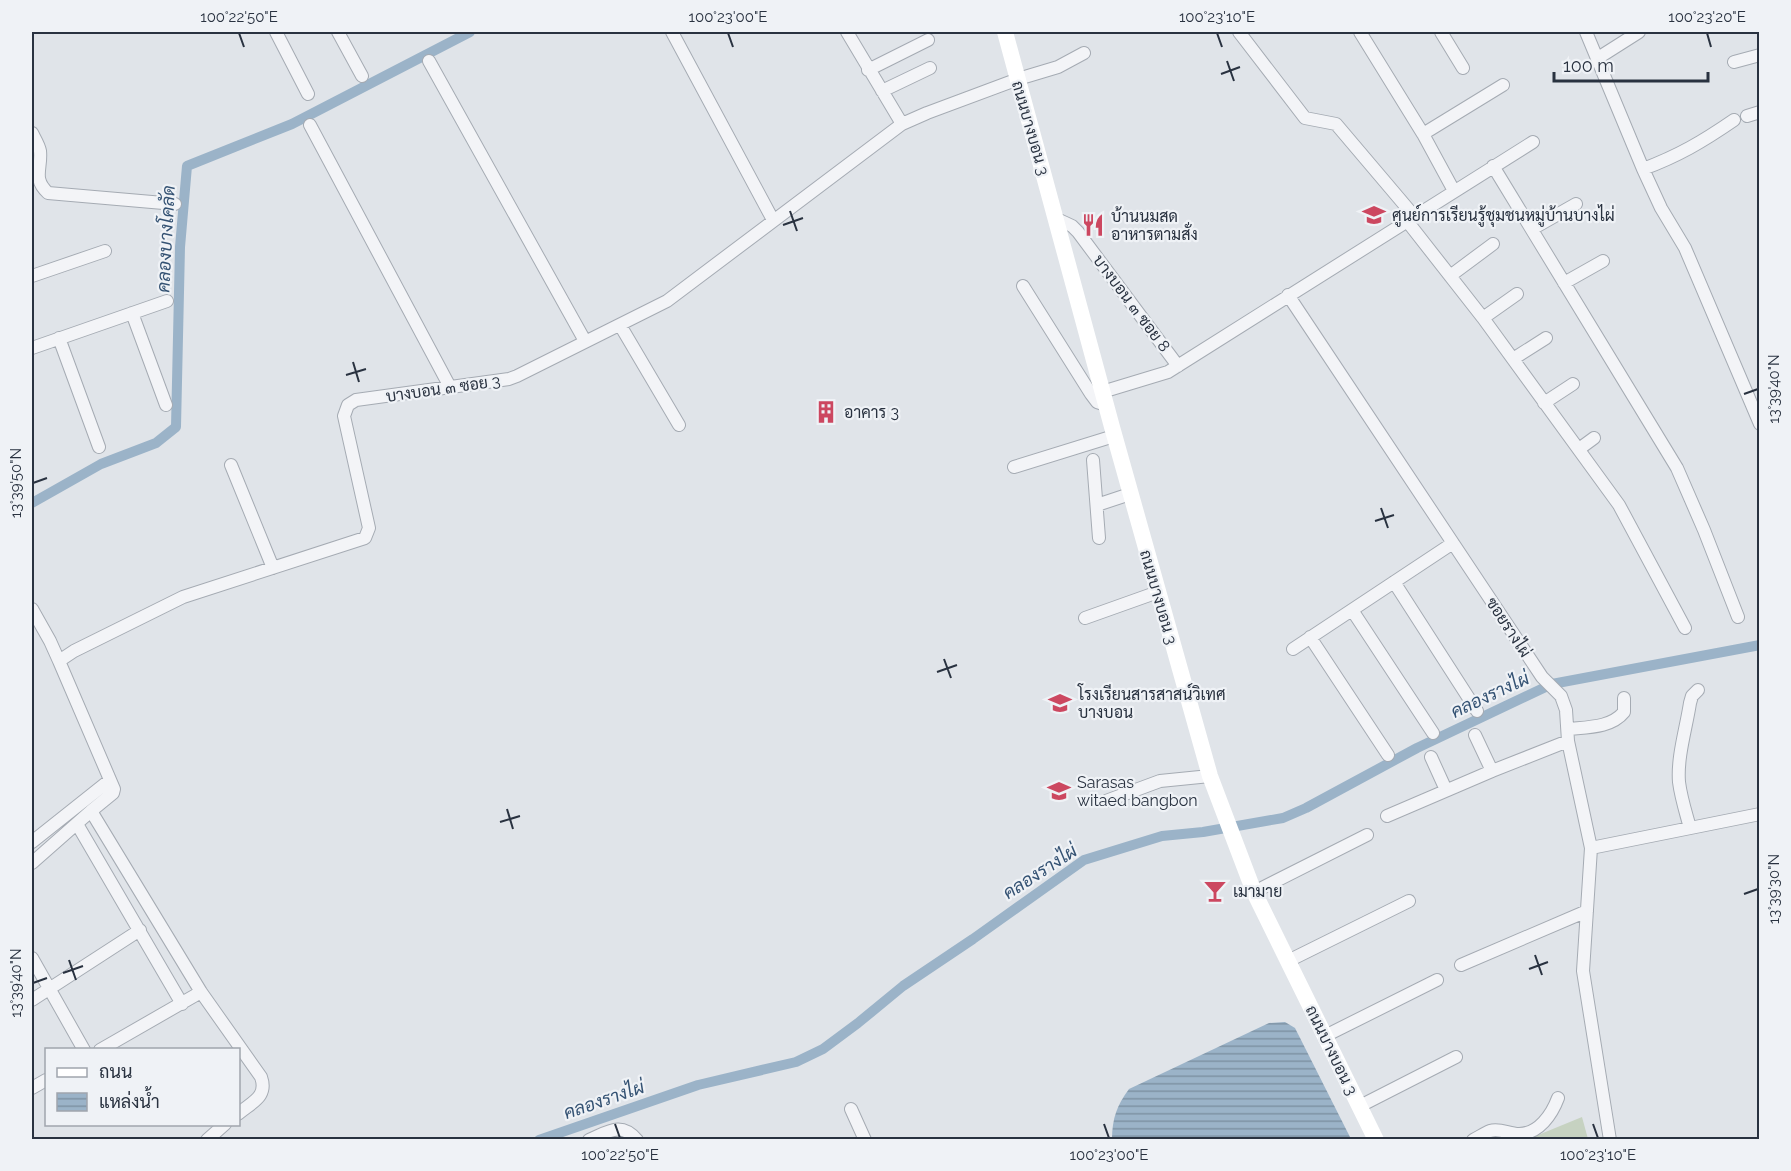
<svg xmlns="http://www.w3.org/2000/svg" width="1791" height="1171" font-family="Raleway,Sarabun,sans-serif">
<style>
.green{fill:#c6d2c1}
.water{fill:url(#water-rules)}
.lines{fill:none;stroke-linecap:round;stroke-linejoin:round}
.canal{stroke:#9bb3c8;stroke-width:10}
.street-casing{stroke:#a5abb3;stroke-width:14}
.street{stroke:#f3f4f7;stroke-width:12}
.secondary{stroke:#fff;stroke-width:16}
.ticks{fill:none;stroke:#293240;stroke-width:2}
.labels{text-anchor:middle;stroke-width:4.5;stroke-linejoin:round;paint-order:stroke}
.street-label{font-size:16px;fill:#293240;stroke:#eff2f6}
.poi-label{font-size:16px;fill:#293240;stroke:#eff2f6;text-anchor:start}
.water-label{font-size:18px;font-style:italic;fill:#345273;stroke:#eff2f6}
.neatline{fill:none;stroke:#293240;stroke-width:2}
.ticks-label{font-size:15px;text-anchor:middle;fill:#293240}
</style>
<defs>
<pattern id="water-rules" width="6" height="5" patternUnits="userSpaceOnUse" patternTransform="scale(1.5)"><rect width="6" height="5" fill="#9bb3c8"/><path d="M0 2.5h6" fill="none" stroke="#7e92a4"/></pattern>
</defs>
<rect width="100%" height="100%" fill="#e0e4e9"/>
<path class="green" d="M 1582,1117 L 1588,1139 L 1526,1140 Z"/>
<path class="water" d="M 1285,1022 L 1295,1028 L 1351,1139 L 1112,1139 C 1112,1119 1117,1105 1129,1089 L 1269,1023 Z"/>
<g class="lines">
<path class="canal" d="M 32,503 L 101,464 L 156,443 L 176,427 L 180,247 L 187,166 L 292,124 L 470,32
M 539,1140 L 698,1085 L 796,1062 L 823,1049 L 858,1023 L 903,986 L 973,939 L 1084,860 L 1162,836 L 1203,832 L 1283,818 L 1306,808 L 1417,748 L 1552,684 L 1760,645"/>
<g class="street-casing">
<path id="street" d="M 276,32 L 308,94
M 338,32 L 362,76
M 672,32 L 773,220
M 847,32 L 902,124
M 1239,32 L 1305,118 L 1336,124 L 1414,216
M 1360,32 L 1423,134 L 1454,191
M 1441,32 L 1463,68
M 1586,32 L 1643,169 L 1661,208 L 1685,248 L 1760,424
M 1598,58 L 1639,32
M 429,61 L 585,341
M 1734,62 L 1760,55
M 868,70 L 928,40
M 882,91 L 930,68
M 1747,116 L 1760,112
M 310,125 L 450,387
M 32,133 C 35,139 39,145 40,151 C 42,169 32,178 48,193 L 175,204
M 1423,134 L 1503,85
M 1493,166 L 1677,468 L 1704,530 L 1738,617
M 1643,169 C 1678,156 1702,142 1734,120
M 1057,219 L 1072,226 L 1078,232 L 1178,366
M 1407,221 L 1483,318 L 1619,505 L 1685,628
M 1532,229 L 1576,204
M 32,276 L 105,251
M 1450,276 L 1493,244
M 1564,283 L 1603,261
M 1023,286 L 1091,394 L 1097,402 L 1106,405
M 1288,295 L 1542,677 L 1561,696 L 1566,710 L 1568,741 L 1591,848 L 1583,971 L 1610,1140
M 132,313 L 166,405
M 1483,318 L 1517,294
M 620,325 L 679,425
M 59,338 L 99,447
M 32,348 L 167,301
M 1513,359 L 1546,338
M 1102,392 L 1168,372 L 1533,142
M 1544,403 L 1573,384
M 1579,449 L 1594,438
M 1093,460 L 1099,538
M 231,465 L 273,568
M 1014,467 L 1114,436
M 1097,505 L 1130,494
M 1394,582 L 1477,711
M 32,609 L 50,641 L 59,661 L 74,651 L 183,597 L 365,538 L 369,528 L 344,416 L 348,405 L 356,400 L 509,379 L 517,376 L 667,301 L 902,124 L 927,113 L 1018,79 L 1058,67 L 1084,53
M 1352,610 L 1433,733
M 1085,618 L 1158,592
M 1310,637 L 1388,755
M 1293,649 L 1453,543
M 59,661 L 114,789 L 113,793 L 91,811 L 201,992 L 261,1077 C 268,1097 252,1102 238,1114
M 1568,729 C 1587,727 1611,728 1624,712 L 1624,698
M 1475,735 L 1492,771
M 1431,757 L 1446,790
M 1106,801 L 1160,781 L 1210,776
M 1387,816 L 1492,771 L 1568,741
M 77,824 L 182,1004
M 1690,828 C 1686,813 1681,798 1679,782 C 1677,757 1686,729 1690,703 L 1692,696 L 1698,690
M 32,842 L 110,780
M 1591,848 L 1760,814
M 32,863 L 91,811
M 1254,892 L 1367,835
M 32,958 L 84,1050
M 1288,961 L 1409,901
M 1461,965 L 1587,911
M 32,1000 L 140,930
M 1325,1036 L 1437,980
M 100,1050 L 201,992
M 32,1088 L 46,1080
M 1360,1106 L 1456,1057
M 851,1109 L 865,1140
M 207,1140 L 225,1124
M 589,1140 C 608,1132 621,1121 637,1140
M 1473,1140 C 1479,1137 1485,1133 1490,1131 C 1500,1128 1509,1134 1519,1134 C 1539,1134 1552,1114 1558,1098"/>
</g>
<use href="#street" class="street"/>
<path class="secondary" d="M 1005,32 L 1112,427 L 1210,776 L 1254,892 L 1376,1140"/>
</g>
<path class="ticks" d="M 239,33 L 244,47M 728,33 L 733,47M 1217,33 L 1222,47M 1707,33 L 1711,47M 1227,61 L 1234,81M 1221,74 L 1240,67M 790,211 L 797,231M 783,225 L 803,218M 353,362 L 359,382M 346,375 L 366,369M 1744,394 L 1758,389M 33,483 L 47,478M 1381,508 L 1388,528M 1375,521 L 1394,515M 944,659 L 951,678M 937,672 L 957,665M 507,809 L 513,829M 500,822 L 520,816M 1744,894 L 1758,889M 1535,955 L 1542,975M 69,960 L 76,980M 1529,969 L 1548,962M 63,973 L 83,966M 33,983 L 47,978M 615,1124 L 620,1138M 1104,1124 L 1109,1138M 1593,1124 L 1598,1138"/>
<defs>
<g id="school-bare" transform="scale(1.8)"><path d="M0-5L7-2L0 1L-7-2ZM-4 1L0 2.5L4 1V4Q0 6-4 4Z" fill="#cc4760" stroke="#eff2f6" stroke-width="2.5" paint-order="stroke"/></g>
<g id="restaurant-bare" transform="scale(1.8)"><path d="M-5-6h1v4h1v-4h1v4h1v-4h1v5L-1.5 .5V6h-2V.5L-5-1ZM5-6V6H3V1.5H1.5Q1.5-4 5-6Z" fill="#cc4760" stroke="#eff2f6" stroke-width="2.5" paint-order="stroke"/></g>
<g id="building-bare" transform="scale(1.8)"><path d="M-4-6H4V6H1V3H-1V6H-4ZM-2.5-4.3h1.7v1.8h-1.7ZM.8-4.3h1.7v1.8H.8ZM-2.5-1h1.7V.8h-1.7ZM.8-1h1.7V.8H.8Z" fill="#cc4760" stroke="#eff2f6" stroke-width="2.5" paint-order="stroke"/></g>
<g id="bar-bare" transform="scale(1.8)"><path d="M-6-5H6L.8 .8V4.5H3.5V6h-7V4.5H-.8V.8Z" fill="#cc4760" stroke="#eff2f6" stroke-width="2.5" paint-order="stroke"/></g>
</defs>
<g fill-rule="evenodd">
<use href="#school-bare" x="1374" y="215"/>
<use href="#restaurant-bare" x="1093" y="225"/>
<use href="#building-bare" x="826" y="412"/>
<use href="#school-bare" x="1060" y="703"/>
<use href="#school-bare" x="1059" y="791"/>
<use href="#bar-bare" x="1215" y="891"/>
</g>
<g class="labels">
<g class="street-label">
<text transform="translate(1031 128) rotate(74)" y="6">ถนนบางบอน 3</text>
<text transform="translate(1132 303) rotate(53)" y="6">บางบอน ๓ ซอย 8</text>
<text transform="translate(443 388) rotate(-8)" y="6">บางบอน ๓ ซอย 3</text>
<text transform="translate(1159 597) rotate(74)" y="6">ถนนบางบอน 3</text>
<text transform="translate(1509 627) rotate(57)" y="6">ซอยรางไผ่</text>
<text transform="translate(1332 1050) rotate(64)" y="6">ถนนบางบอน 3</text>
</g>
<g class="poi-label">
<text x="1392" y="221">ศูนย์การเรียนรู้ชุมชนหมู่บ้านบางไผ่</text>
<text x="1111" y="222">บ้านนมสด<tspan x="1111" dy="18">อาหารตามสั่ง</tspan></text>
<text x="844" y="418">อาคาร 3</text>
<text x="1078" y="700">โรงเรียนสารสาสน์วิเทศ<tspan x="1078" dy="18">บางบอน</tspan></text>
<text x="1077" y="788">Sarasas<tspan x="1077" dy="18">witaed bangbon</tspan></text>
<text x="1233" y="897">เมามาย</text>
</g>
<g class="water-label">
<text transform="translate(166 239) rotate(-87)" y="6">คลองบางโคลัด</text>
<text transform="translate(1490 695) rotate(-25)" y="6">คลองรางไผ่</text>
<text transform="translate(1040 872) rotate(-33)" y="6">คลองรางไผ่</text>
<text transform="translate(604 1100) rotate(-19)" y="6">คลองรางไผ่</text>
</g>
</g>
<rect width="1791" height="1171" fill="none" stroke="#eff2f6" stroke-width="66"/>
<rect x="45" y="1048" width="195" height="78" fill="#eff2f6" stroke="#a0a5ad" stroke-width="1.5"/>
<rect x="57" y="1068" width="30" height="9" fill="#ffffff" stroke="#a0a5ad" stroke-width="1.5"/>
<text x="99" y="1078" font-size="18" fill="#293240">ถนน</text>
<rect x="57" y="1093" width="30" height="18" fill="url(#water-rules)" stroke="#a0a5ad" stroke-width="1.5"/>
<text x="99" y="1108" font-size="18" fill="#293240">แหล่งน้ำ</text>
<path d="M1554 72v9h154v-9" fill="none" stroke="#293240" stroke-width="3"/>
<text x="1563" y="72" font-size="18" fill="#293240" stroke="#eff2f6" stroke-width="4.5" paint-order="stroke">100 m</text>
<rect x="33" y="33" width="1725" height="1105" class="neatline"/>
<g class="ticks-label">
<text x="239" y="22">100°22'50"E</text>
<text x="728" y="22">100°23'00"E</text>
<text x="1217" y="22">100°23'10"E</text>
<text x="1707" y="22">100°23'20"E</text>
<text transform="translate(1774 389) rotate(-90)" y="5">13°39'40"N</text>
<text transform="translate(16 483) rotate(-90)" y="5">13°39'50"N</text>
<text transform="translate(1774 889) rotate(-90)" y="5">13°39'30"N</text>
<text transform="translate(16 983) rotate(-90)" y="5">13°39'40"N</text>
<text x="620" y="1160">100°22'50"E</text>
<text x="1109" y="1160">100°23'00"E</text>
<text x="1598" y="1160">100°23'10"E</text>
</g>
</svg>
